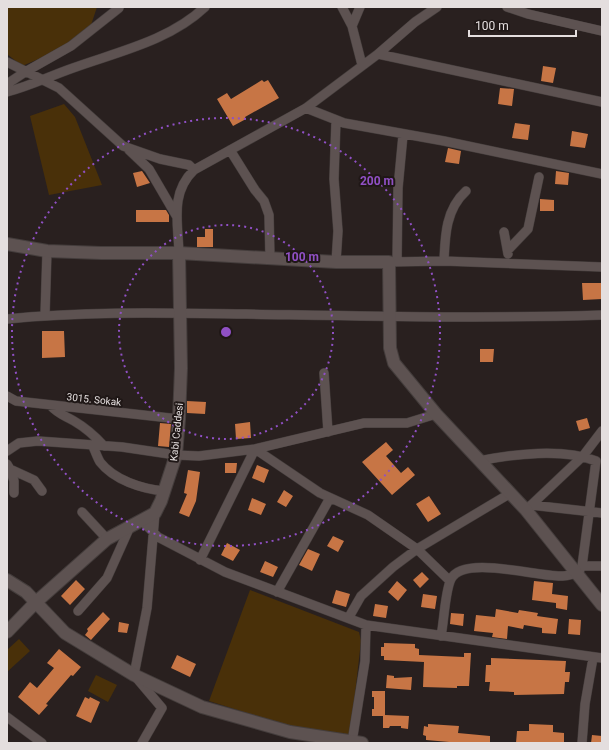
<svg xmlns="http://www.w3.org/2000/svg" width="609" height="750" font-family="Roboto,sans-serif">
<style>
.green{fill:#493009}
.building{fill:#c77545}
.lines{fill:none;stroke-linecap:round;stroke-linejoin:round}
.street-casing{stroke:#443d3c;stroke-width:10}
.secondary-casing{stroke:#443d3c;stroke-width:14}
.street{stroke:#5d5251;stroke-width:9}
.secondary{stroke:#5d5251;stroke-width:12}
.ring{fill:none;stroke:#9050c5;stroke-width:2;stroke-dasharray:2 4}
.labels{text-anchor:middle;stroke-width:4;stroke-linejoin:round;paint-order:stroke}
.street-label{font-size:10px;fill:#e4dede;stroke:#1f1716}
.centre{fill:#9050c5;stroke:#1f1716;stroke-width:2}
.ring-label{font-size:12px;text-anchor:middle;font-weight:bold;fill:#9050c5;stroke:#1f1716;stroke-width:4;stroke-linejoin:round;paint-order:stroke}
</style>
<rect width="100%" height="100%" fill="#29201f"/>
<path class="green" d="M 7,7 L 97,7 L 90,28 L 60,50 L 22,66 L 7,54 Z
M 64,104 L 75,117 L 102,185 L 49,195 L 30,116 Z
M 250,590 L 359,632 L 361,641 L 351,730 L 349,737 L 295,728 L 209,701 Z
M 19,639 L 30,651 L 7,672 L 7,650 Z
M 96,675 L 117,685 L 108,702 L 88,691 Z"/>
<path class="building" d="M 543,66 L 556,68 L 553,83 L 541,81 Z
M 262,80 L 264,82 L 268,80 L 279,98 L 245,117 L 246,119 L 233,126 L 217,99 L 227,93 L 231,99 Z
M 500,88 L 514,89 L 512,106 L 498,104 Z
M 515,123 L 530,125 L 528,140 L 512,138 Z
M 572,131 L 588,134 L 585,148 L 570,146 Z
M 448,148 L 461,151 L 459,164 L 445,162 Z
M 142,171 L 150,183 L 137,187 L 133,173 Z
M 556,171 L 569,173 L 568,185 L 555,184 Z
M 540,199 L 554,200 L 554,211 L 540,211 Z
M 136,210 L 166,210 L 169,215 L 169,222 L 136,222 Z
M 205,229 L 213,229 L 213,247 L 197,247 L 197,237 L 205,237 Z
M 582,283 L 601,283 L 602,299 L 583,300 Z
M 42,331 L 64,331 L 65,357 L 42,358 Z
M 480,349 L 494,349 L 493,362 L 480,362 Z
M 187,401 L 206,402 L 205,414 L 187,413 Z
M 587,418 L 590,428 L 579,431 L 576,421 Z
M 250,422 L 251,438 L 236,439 L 235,424 Z
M 160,423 L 171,424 L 169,447 L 158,446 Z
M 386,442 L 393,450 L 386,456 L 401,473 L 408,467 L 415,475 L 392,495 L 362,462 Z
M 225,463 L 237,463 L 236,473 L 225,473 Z
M 257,465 L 269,470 L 264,483 L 252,478 Z
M 188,470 L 200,472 L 196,501 L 189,517 L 179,513 L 187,494 L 184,493 Z
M 284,490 L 293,496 L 286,507 L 277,502 Z
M 429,496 L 441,514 L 428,522 L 416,504 Z
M 252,498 L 266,504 L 261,515 L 248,510 Z
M 333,536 L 344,541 L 338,552 L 327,546 Z
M 227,543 L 240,550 L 233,561 L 221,555 Z
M 308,549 L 320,554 L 312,571 L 299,565 Z
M 265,561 L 278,567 L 273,577 L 260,572 Z
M 422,572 L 429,579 L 420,588 L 413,580 Z
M 76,580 L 85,589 L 70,605 L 61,596 Z
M 397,581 L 407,590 L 398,601 L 388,592 Z
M 534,581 L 553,583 L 552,594 L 568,596 L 567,610 L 556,608 L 556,603 L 532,600 Z
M 336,590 L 350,594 L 346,607 L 332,603 Z
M 423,594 L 437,596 L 435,609 L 421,607 Z
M 375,604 L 388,606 L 386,618 L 373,616 Z
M 496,609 L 518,613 L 519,610 L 538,613 L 537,616 L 558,619 L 556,634 L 542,633 L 542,628 L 524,625 L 523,629 L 508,626 L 507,639 L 492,637 L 493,633 L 474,631 L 476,615 L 495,617 Z
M 103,612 L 110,619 L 91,640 L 85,635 L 88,631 L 87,629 Z
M 451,613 L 464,614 L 463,626 L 450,624 Z
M 569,619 L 581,620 L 580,635 L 568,634 Z
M 119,622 L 129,624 L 127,633 L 118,632 Z
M 384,643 L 415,644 L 415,648 L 419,649 L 419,655 L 464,657 L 464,653 L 471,653 L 469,686 L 457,686 L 457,688 L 423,687 L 424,662 L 384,660 L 384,656 L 381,656 L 381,647 L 384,647 Z
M 59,649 L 81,667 L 73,676 L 71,675 L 46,704 L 48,705 L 39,715 L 18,697 L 30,682 L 37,688 L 54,668 L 47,663 Z
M 177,655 L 196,664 L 190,677 L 171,668 Z
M 491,658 L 566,661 L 565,672 L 570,672 L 569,682 L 565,682 L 564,694 L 514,695 L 514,692 L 489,691 L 490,682 L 485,682 L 486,665 L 491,665 Z
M 387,675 L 394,676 L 394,678 L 412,677 L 411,690 L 386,688 Z
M 372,691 L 385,691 L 385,715 L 409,716 L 408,729 L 401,728 L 401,726 L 390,726 L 389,728 L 383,728 L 383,716 L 372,716 L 372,709 L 374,709 L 374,697 L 372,697 Z
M 85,697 L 89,699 L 90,697 L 100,702 L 91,723 L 76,716 Z
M 428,724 L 459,726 L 458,733 L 490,736 L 490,743 L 461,743 L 426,740 L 426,736 L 423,735 L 424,726 L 428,727 Z
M 529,724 L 553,725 L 553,732 L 564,733 L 564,743 L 516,743 L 517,731 L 529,731 Z
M 592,735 L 602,736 L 602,743 L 591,743 Z"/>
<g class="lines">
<g class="street-casing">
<path id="street" d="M 342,7 L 352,26 L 362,65
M 507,7 L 528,14 L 602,31
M 352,26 L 360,7
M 378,54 L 602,102
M 7,62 L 59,88 L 123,146 L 160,159 L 189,165 L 194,170
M 7,84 L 25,72 L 71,46 L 119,8
M 7,92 C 30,86 50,76 73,68 C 117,52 169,41 205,7
M 306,108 L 344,123 L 444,141 L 602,174
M 129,150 L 149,169 L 177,217
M 230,150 L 255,190 L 264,201 L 269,215 L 270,258
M 504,232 L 508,254
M 508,250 L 528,229 L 539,177
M 179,253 C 178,222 170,193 194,170 L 306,108 L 378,54 L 415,22 L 437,7
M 444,261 C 445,235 446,209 466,191
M 336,262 L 338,231 L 334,179 L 336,120
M 389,262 L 444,261 L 602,267
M 397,262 L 398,188 L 403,135
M 45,315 L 47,251
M 7,319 C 86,311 166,313 246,314 C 364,316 483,319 602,315
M 324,373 L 328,432
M 7,396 L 16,401 L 179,419
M 50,405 C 59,415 64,415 74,421 C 86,428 95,436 104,446
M 92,445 C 95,450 97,457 100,462 C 114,480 142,489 164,491
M 7,451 L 19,443 L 38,441 L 122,447 L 176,455 L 199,456 L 255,449 L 364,423 L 407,423 L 436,414
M 7,464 L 10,469 L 34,480 L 42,491
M 10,469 L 14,481 L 14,493
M 531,505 L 602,513
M 526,510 L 583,456 L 602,431
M 82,512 L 107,539
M 142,521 L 158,537 L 225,572 L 366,625 L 602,658
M 200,560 L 255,449 L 320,493 L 368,515 L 417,549 L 450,581
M 582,566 L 602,566
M 277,592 L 330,498
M 78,611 L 107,578 L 129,529
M 349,617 L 361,596 L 393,567 L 417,549 L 509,494
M 441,636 C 444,622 445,591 451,579 C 464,554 540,578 563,576 C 568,576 573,574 578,573 L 582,566 L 596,461 C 563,448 513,454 479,461
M 7,717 L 42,743
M 352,742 L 365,661 L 366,625
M 142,743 L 162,708 L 134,675 L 147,608 L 155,513
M 582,743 L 585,704 L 593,658"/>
</g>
<g class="secondary-casing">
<path id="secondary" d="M 7,244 L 47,251 L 101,253 L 179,253 L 336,262 L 389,262 L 390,348 L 394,363 L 436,414 L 526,510 L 602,605
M 7,580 L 26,592 L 65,633 L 134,675 L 202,707 L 290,732 L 362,743
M 7,632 L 35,603 L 107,539 L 155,513 L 161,501 L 176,455 L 179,419 L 181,368 L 179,253"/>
</g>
<use href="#street" class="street"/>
<use href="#secondary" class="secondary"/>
</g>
<g class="ring">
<circle cx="226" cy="332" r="107"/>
<circle cx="226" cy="332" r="214"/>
</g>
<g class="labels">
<g class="street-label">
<text transform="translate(94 399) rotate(6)" y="4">3015. Sokak</text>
<text transform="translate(176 432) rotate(-84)" y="4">Kabi Caddesi</text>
</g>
</g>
<circle cx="226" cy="332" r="6" class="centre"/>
<g class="ring-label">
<text x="377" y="185">200 m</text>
<text x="302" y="261">100 m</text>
</g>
<rect width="609" height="750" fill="none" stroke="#e4dede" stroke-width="16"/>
<path d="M469 30v6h107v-6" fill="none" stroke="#e4dede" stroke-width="2"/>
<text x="475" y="30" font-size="12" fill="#e4dede" stroke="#1f1716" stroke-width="3" paint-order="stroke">100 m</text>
</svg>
